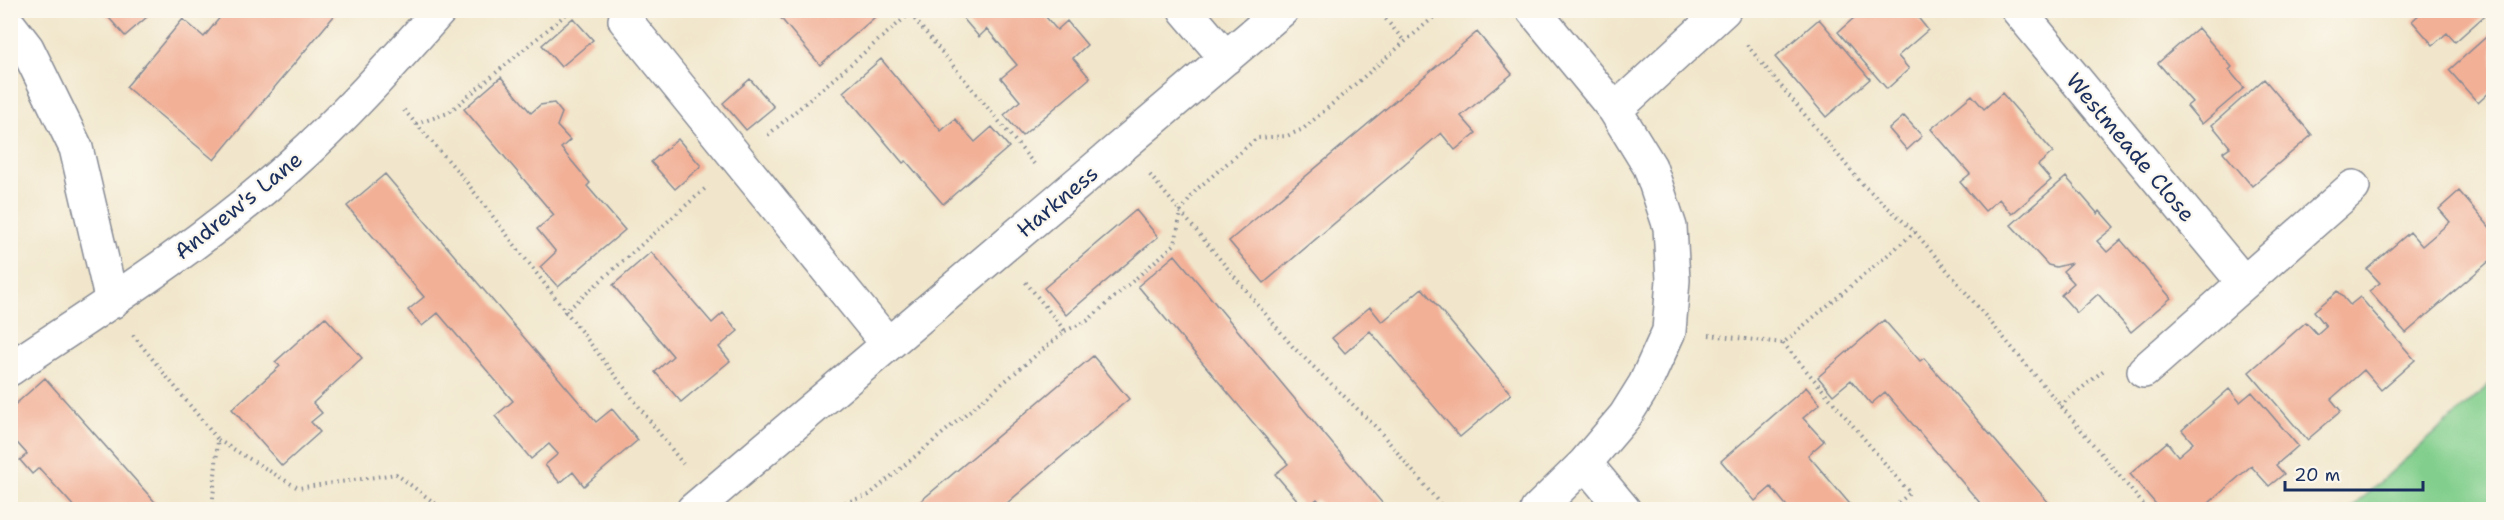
<svg xmlns="http://www.w3.org/2000/svg" width="2504" height="520" font-family="'Shantell Sans',sans-serif">
<style>
.green{fill:#82cf8d;stroke:#4e7f76;stroke-width:1.5}
.building{fill:#f2b097}
.lines{fill:none;stroke-linecap:round;stroke-linejoin:round}
.street-casing{stroke:#868a94;stroke-width:36}
.path{stroke:#868a94;stroke-width:4;stroke-dasharray:1.5 4.5;stroke-linecap:butt}
.street{stroke:#fff;stroke-width:33}
.labels{text-anchor:middle;stroke-width:4.5;stroke-linejoin:round;paint-order:stroke}
.street-label{font-size:22px;fill:#1b2f5e;stroke:#fbf7ec}
</style>
<rect width="100%" height="100%" fill="#fbf7ec"/>
<filter id="ink" filterUnits="userSpaceOnUse"><feTurbulence type="fractalNoise" baseFrequency=".0167" numOctaves="2"/><feDisplacementMap in="SourceGraphic" scale="12" xChannelSelector="R" yChannelSelector="G"/><feConvolveMatrix kernelMatrix="1 2 1 2 8 2 1 2 1" color-interpolation-filters="sRGB"/></filter>
<filter id="wash" filterUnits="userSpaceOnUse"><feTurbulence type="fractalNoise" baseFrequency=".008" numOctaves="4" result="noise"/><feDisplacementMap in="SourceGraphic" scale="24" xChannelSelector="R" yChannelSelector="G"/><feGaussianBlur stdDeviation="1.35" result="paint"/><feColorMatrix in="noise" values="0 0 0 0 0 0 0 0 0 0 0 0 0 0 0 0 0 1.4 0 .05"/><feComposite in="paint" operator="in"/></filter>
<g filter="url(#wash)">
<rect width="100%" height="100%" fill="#f1e6cb"/>
<path class="green" d="M 2492,382 L 2493,509 L 2350,509 Z"/>
<g id="blocks">
<path class="building" d="M 102,10 L 155,10 L 125,36 Z
M 226,10 L 339,10 L 214,160 L 126,87 L 183,19 L 204,37 Z
M 774,10 L 883,10 L 820,65 Z
M 956,10 L 1040,10 L 1057,30 L 1067,21 L 1087,45 L 1073,58 L 1090,78 L 1022,136 L 1004,115 L 1020,101 L 1001,78 L 1017,65 L 987,29 L 979,37 Z
M 1863,10 L 1912,10 L 1928,30 L 1898,56 L 1909,69 L 1887,89 L 1838,32 Z
M 2424,10 L 2491,10 L 2455,42 L 2447,33 L 2433,45 L 2412,21 Z
M 573,18 L 593,40 L 561,67 L 542,45 Z
M 1819,19 L 1870,79 L 1826,117 L 1775,57 Z
M 2198,28 L 2232,67 L 2229,70 L 2244,88 L 2202,124 L 2187,106 L 2192,102 L 2158,63 Z
M 2493,31 L 2493,89 L 2478,103 L 2449,70 Z
M 1477,32 L 1512,74 L 1461,116 L 1476,133 L 1455,150 L 1441,133 L 1264,283 L 1229,241 Z
M 881,59 L 941,131 L 955,119 L 975,142 L 992,127 L 1009,147 L 943,204 L 906,161 L 903,163 L 843,92 Z
M 501,77 L 531,113 L 540,105 L 554,103 L 562,113 L 557,126 L 570,140 L 561,148 L 590,183 L 587,186 L 625,230 L 558,287 L 540,267 L 556,252 L 537,229 L 554,215 L 464,109 Z
M 750,79 L 774,107 L 746,130 L 723,103 Z
M 2264,79 L 2312,135 L 2252,186 L 2223,152 L 2230,147 L 2212,125 Z
M 2002,93 L 2053,152 L 2038,165 L 2051,180 L 2012,214 L 1999,199 L 1985,211 L 1960,182 L 1970,174 L 1931,129 L 1972,95 L 1984,109 Z
M 1904,116 L 1922,136 L 1907,150 L 1889,129 Z
M 678,139 L 701,166 L 675,189 L 651,162 Z
M 385,174 L 596,422 L 612,409 L 638,440 L 584,486 L 573,472 L 560,483 L 545,465 L 558,454 L 549,444 L 531,459 L 510,434 L 495,416 L 513,401 L 438,313 L 422,326 L 408,310 L 424,297 L 347,206 Z
M 2066,177 L 2098,214 L 2100,211 L 2114,227 L 2097,241 L 2107,252 L 2121,240 L 2171,298 L 2131,332 L 2098,294 L 2077,313 L 2061,295 L 2074,283 L 2063,271 L 2072,263 L 2056,267 L 2048,265 L 2011,225 Z
M 2459,191 L 2493,231 L 2493,258 L 2406,333 L 2369,291 L 2380,283 L 2367,269 L 2410,232 L 2422,246 L 2450,222 L 2439,209 Z
M 1136,210 L 1158,237 L 1066,315 L 1044,288 Z
M 651,252 L 712,323 L 723,313 L 738,331 L 719,347 L 730,361 L 681,402 L 655,372 L 673,356 L 613,285 Z
M 1175,255 L 1294,398 L 1388,510 L 1326,510 L 1317,499 L 1305,509 L 1275,474 L 1288,464 L 1138,286 Z
M 1422,288 L 1511,394 L 1460,437 L 1370,331 L 1345,353 L 1332,338 L 1370,307 L 1382,322 Z
M 2338,291 L 2350,305 L 2360,297 L 2415,360 L 2381,390 L 2364,370 L 2331,399 L 2341,411 L 2307,440 L 2249,372 L 2306,322 L 2317,334 L 2326,326 L 2314,311 Z
M 325,317 L 362,358 L 313,403 L 322,413 L 311,422 L 320,432 L 282,466 L 232,409 L 280,366 L 275,362 Z
M 1884,320 L 1920,361 L 1924,358 L 2055,510 L 1986,510 L 1885,392 L 1871,404 L 1851,380 L 1833,395 L 1818,377 Z
M 1093,356 L 1129,399 L 999,510 L 910,510 Z
M 45,378 L 162,510 L 77,510 L 39,468 L 32,474 L 20,460 L 27,454 L 10,435 L 10,409 Z
M 1806,387 L 1820,404 L 1803,418 L 1824,441 L 1808,455 L 1855,510 L 1790,510 L 1771,487 L 1755,501 L 1721,461 Z
M 2229,389 L 2240,402 L 2252,392 L 2298,446 L 2276,465 L 2284,474 L 2269,486 L 2251,466 L 2201,510 L 2161,510 L 2130,474 L 2167,442 L 2178,456 L 2193,443 L 2182,430 Z"/>
</g>
</g>
<g filter="url(#ink)">
<use href="#blocks" fill-opacity="0" stroke="#868a94" stroke-width="1.5"/>
<g class="lines">
<g class="street-casing">
<path id="street" d="M 1185,10 L 1226,58
M 1533,10 L 1615,110 L 1650,167 L 1670,227 L 1673,280 L 1669,331 L 1645,384 L 1625,416 L 1585,463 L 1537,510
M 2018,10 L 2244,283
M 625,20 L 887,343
M 10,26 L 27,48 L 76,148 L 112,302
M 1615,110 L 1724,10
M 10,369 C 106,305 205,242 291,165 C 344,118 392,64 440,10
M 2144,371 L 2353,187
M 1585,463 L 1624,510
M 693,510 L 1282,10"/>
</g>
<path class="path" d="M 907,10 L 1035,165
M 1378,10 L 1405,42
M 1747,45 L 1862,184 L 1915,232 L 2148,510
M 404,110 L 461,175 L 683,464
M 416,124 L 448,113 L 571,10
M 768,135 L 914,10
M 1150,175 L 1293,347 L 1377,428 L 1445,510
M 564,313 L 708,186
M 1065,331 L 1087,321 L 1175,244 L 1181,211 L 1197,189 L 1257,138 L 1287,136 L 1303,129 L 1442,10
M 133,335 L 218,440 L 212,510
M 1709,335 L 1783,343 L 1915,232
M 1783,343 L 1910,493 L 1897,504 L 1902,510
M 2060,406 L 2104,370
M 218,440 L 298,488 L 396,474 L 444,510
M 822,510 L 869,495 L 1065,331 L 1024,280"/>
<use href="#street" class="street"/>
</g>
</g>
<g class="labels">
<g class="street-label">
<text transform="translate(2131 147) rotate(50)" y="8">Westmeade Close</text>
<text transform="translate(1057 201) rotate(-40)" y="8">Harkness</text>
<text transform="translate(238 205) rotate(-39)" y="8">Andrew's Lane</text>
</g>
</g>
<rect width="2504" height="520" fill="none" stroke="#fbf7ec" stroke-width="36"/>
<path d="M2285 481v9h138v-9" fill="none" stroke="#1b2f5e" stroke-width="3"/>
<text x="2294" y="481" font-size="18" fill="#1b2f5e" stroke="#fbf7ec" stroke-width="4.5" paint-order="stroke">20 m</text>
</svg>
